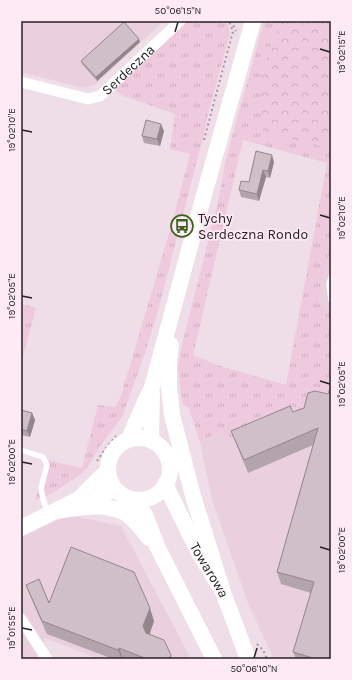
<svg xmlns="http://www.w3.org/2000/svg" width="352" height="680" font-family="Karla,sans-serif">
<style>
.built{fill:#ead0de}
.grass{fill:url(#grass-tufts);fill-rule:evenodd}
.forest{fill:url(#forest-crowns)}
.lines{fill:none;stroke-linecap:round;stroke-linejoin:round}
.path{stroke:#a698a0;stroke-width:2;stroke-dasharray:2 3;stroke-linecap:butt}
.lane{stroke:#fff;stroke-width:5.5}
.street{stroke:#fff;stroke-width:11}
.secondary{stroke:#fff;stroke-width:16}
.wall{fill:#b3a4ac}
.shaded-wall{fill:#92868c}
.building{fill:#d0bfc8;stroke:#92868c}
.ticks{fill:none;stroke:#272124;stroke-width:1.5}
.labels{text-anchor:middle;stroke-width:3.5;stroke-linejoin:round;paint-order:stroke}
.street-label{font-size:14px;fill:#272124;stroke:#fdeaf4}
.poi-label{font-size:14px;fill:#272124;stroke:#fdeaf4;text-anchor:start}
.neatline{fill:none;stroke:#272124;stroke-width:1.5}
.ticks-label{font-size:10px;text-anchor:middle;fill:#272124}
</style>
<defs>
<pattern id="grass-tufts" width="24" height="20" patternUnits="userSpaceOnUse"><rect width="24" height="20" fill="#efc9de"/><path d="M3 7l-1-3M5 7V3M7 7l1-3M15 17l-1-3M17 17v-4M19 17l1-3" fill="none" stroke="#cdacbe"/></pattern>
<pattern id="forest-crowns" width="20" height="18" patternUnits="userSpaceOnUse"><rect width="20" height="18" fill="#efc9de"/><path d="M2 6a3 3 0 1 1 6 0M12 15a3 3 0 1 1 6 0" fill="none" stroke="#cdacbe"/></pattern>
</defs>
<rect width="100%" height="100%" fill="#efdde7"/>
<path class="built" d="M 21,21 L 164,21 L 95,85 L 83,88 L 21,72 Z
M 331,144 L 331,659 L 274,659 L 249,606 L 212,500 L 200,442 L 221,430 L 287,385 Z
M 69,515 L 121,526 L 191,659 L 99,659 L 45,638 L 36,659 L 21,659 L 21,537 Z"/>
<path class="grass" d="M 186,21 L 227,21 L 230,33 L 209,110 L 204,134 L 157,314 L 145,353 L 122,417 L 100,446 L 88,467 L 81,474 L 51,494 L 35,500 L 46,460 L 82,468 L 98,405 L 115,407 L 121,396 L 173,220 L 190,154 L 170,149 L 175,114 L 121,95 L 114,88 Z
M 264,21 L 282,21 L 271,43 L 330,148 L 331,144 L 331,249 L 318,294 L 319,303 L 323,309 L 331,314 L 331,407 L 308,407 L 226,441 L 221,430 L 200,442 L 189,408 L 182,404 L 178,367 L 181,349 L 218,202 L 226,159 ZM 243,140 L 327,163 L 286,385 L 220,366 L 193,355 Z
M 21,304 L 36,308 L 21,364 Z"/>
<path class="forest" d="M 282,21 L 331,21 L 330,148 L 263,133 L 261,80 L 271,43 Z"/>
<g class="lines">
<path class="path" d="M 235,21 L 233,25 L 236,31
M 204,140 L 232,35 L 233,32 L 229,21
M 97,461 L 105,449 L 116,436
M 257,644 L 263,650 L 267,659"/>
<path class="lane" d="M 331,277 L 329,284 L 331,300
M 21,450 L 43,457 L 47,465 L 41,488 L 43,499 L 48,513"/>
<g class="street">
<path id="s1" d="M 21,82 L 88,99 L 100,96 L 180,21"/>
<path d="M 21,619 L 47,659"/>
</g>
<g class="secondary">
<path d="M 171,345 L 169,361 L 169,388 L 172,415 L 193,496 L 223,592"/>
<circle cx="139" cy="469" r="31"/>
<path d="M 129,439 L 139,415 L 152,387 L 202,202 L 253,21"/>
<path d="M 151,440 L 152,394"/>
<path id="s2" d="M 165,484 L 198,551 L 223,592 L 248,659"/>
<path d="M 79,499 L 108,470"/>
<path d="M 134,500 L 145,515 L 157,546 L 214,659"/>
<path d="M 56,511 C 78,508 108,501 128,515 C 136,521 143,530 149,538"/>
<path d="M 21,528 L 79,499 L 116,490"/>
</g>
</g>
<path class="wall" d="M 140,42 L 97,81 L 82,64 L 81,61 Z
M 164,131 L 160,146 L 144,143 L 142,136 Z
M 256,151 L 274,162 L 270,178 L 266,177 L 259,201 L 241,197 L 239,190 L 249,182 Z
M 328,394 L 331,659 L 296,659 L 293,652 L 311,593 L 281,584 L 277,572 L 313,445 L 248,473 L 231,431 L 293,412 L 304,408 Z
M 21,410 L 32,413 L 35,420 L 30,437 L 21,435 Z
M 26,585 L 49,603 L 154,621 L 149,634 L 171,655 L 172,659 L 113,659 L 47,634 L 31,598 Z"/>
<path class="shaded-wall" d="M 139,39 L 140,42 L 97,81 L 96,77 Z
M 161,124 L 164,131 L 160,146 L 157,139 Z
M 272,155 L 274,162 L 270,178 L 268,171 Z
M 263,170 L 266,177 L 259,201 L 257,194 Z
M 32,413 L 35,420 L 30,437 L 27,431 Z
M 150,608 L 154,621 L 148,639 L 143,626 Z
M 119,648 L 123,659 L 122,659 L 118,650 Z"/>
<path class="building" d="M 124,22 L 139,39 L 96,77 L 81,61 Z
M 146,120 L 161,124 L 157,139 L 142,136 Z
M 256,151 L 272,155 L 268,171 L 263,170 L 257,194 L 239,190 L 241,181 L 249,182 Z
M 331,385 L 331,659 L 316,659 L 293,652 L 314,582 L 277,572 L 318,428 L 244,460 L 231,431 L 290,406 L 293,412 L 304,408 L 308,393 L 315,391 L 328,394 Z
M 21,410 L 32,413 L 27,431 L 21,429 Z
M 71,547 L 134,572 L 150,608 L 143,626 L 146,633 L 164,640 L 171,655 L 169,659 L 147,659 L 119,648 L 118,650 L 42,621 L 26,585 L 39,579 L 49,603 Z"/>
<path class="ticks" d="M 175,32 L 178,22M 320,49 L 330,52M 22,130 L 32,132M 320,215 L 330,218M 22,296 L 32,298M 320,381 L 330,384M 22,462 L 32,464M 320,547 L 330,550M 22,628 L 32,630M 254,658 L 257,648"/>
<defs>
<g id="bus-ring" transform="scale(1.15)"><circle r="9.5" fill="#fdeaf4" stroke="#3c621d" stroke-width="1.5"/><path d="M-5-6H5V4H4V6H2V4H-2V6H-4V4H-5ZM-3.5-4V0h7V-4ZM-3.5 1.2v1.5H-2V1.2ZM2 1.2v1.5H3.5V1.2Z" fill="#3c621d"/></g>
</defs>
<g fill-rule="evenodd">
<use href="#bus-ring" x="182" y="226"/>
</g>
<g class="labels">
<g class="street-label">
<text dy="5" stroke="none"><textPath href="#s1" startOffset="120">Serdeczna</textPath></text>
<text dy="5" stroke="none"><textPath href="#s2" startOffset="97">Towarowa</textPath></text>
</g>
<g class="poi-label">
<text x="198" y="223">Tychy<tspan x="198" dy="16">Serdeczna Rondo</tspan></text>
</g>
</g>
<rect width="352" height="680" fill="none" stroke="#fdeaf4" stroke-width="44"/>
<rect x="22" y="22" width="308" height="636" class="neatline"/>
<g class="ticks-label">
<text x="178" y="14">50°06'15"N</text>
<text transform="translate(341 52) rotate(-90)" y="4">19°02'15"E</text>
<text transform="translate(11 130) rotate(-90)" y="4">19°02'10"E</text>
<text transform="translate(341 218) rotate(-90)" y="4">19°02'10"E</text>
<text transform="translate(11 296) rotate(-90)" y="4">19°02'05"E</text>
<text transform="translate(341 384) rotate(-90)" y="4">19°02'05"E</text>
<text transform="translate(11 462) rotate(-90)" y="4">19°02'00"E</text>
<text transform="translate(341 550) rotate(-90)" y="4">19°02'00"E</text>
<text transform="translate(11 628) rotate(-90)" y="4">19°01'55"E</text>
<text x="254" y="672">50°06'10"N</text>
</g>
</svg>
